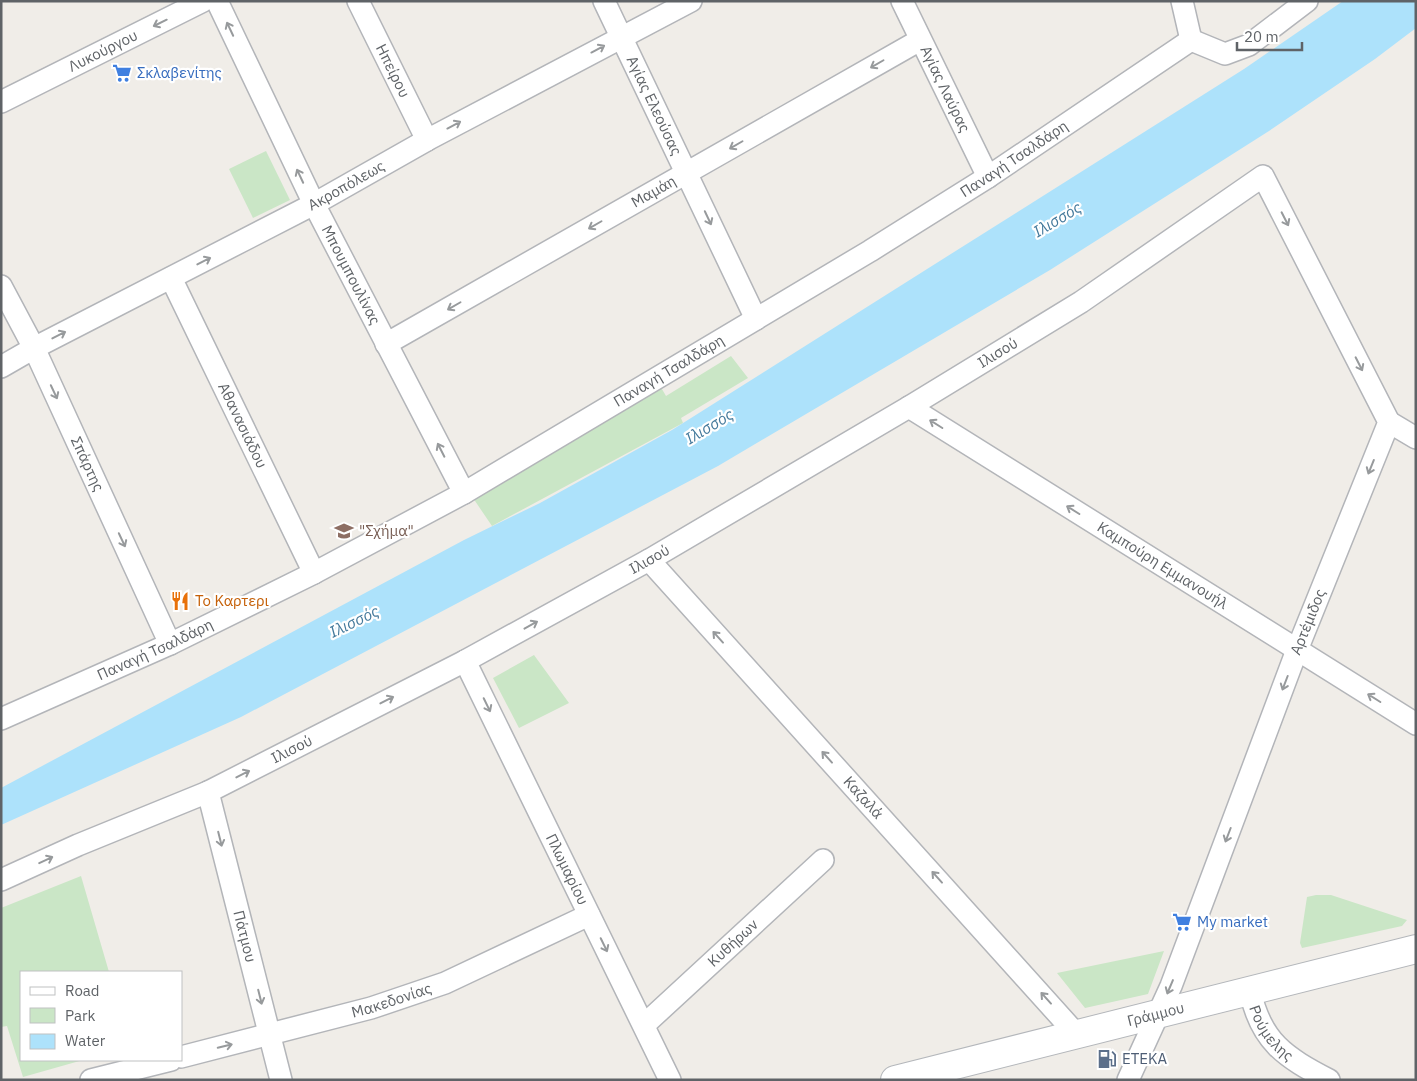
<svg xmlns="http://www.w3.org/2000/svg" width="1417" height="1081" font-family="'IBM Plex Sans',sans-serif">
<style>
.green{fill:#cae6c6}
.water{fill:#ade2fb}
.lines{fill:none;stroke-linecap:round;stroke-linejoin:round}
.street-casing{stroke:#b3b5b9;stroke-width:24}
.secondary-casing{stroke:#b4b7bb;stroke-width:30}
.street{stroke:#fff;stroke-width:21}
.secondary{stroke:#fff;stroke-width:28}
.oneway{stroke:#979a9c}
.labels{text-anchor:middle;stroke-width:4.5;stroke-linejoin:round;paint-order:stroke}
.street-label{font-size:15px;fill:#5f6367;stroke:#fff}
.shop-label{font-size:15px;fill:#366cbe;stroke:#fff;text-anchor:start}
.education-label{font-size:15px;fill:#785e54;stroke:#fff;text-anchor:start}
.food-label{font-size:15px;fill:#c56008;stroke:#fff;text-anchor:start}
.service-label{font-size:15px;fill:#4e5e75;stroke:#fff;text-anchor:start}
.water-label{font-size:16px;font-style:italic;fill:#43799b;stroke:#fff}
</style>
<rect width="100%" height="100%" fill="#f0ede8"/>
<path class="green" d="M 266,151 L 290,200 L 253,218 L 229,169 Z
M 731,356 L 748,378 L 681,418 L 683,423 L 492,526 L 473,498 L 659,384 L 666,396 Z
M 534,655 L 569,703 L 519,728 L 493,678 Z
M 81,876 L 109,972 L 21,972 L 21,1060 L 83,1060 L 23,1077 L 7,1026 L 1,1027 L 1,908 Z
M 1316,895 L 1331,895 L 1407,920 L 1402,926 L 1302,948 L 1300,943 L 1307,897 Z
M 1164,951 L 1148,994 L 1085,1008 L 1057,973 Z"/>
<path class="water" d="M 1343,1 L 1416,1 L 1416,28 L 1375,59 L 1269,131 L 1050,270 L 718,466 L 241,717 L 1,825 L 1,788 L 464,540 L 540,503 L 672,430 L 1244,69 Z"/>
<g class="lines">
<g class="street-casing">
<g id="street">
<path id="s1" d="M 217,1 L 314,204 L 464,493"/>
<path id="s2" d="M 358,1 L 427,140"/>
<path id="s3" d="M 604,1 L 756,319"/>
<path id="s4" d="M 902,1 L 988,177"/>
<path d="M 1182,1 L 1191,40"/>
<path d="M 1191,40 L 1225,54 L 1249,45 L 1307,1"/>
<path id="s5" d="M 1,102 L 203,1"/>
<path id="s6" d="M 171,278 L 314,573"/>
<path id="s7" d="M 1,286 L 34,348 L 170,644"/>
<path id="s8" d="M 386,344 L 920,40"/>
<path id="s9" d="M 1,367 L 34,348 L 314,204 L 427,140 L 691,1"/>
<path id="s10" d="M 909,407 L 1416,724"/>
<path d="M 1389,422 L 1416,438"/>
<path id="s11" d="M 649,560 L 1077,1035"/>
<path id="s12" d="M 465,661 L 670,1080"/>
<path id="s13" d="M 1,719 L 170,644 L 314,573 L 464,493 L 870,251 L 988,177 L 1191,40"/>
<path id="s14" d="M 208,792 L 281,1080"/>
<path id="s15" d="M 1,880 L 78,845 L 208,792 L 465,661 L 649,560 L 909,407 L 1081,302 L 1263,176 L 1389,422 L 1297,650 L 1171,986 L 1128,1080"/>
<path id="s16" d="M 1250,991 C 1261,1042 1285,1057 1329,1080"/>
<path id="s17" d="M 644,1025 L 823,860"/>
<path id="s18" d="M 181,1057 L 371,1008 L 445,983 L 589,915"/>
<path d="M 91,1080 L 171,1060"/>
</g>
</g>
<g class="secondary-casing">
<g id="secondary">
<path id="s19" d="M 895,1080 L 1416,949"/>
</g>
</g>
<use href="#street" class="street"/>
<use href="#secondary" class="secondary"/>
</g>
<defs><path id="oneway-shaft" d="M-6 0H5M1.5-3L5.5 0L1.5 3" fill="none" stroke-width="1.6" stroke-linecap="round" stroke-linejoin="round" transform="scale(1.25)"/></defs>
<g class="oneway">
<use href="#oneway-shaft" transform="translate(160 23) rotate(154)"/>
<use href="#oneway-shaft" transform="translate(230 29) rotate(-115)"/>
<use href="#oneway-shaft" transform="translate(598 49) rotate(-28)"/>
<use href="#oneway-shaft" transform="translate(877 64) rotate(150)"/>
<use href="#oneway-shaft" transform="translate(454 125) rotate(-28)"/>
<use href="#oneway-shaft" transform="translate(736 145) rotate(150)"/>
<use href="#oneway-shaft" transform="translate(300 176) rotate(-115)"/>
<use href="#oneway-shaft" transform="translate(708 218) rotate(65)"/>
<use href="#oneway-shaft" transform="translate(1285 219) rotate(63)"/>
<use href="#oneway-shaft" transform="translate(595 225) rotate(150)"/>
<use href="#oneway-shaft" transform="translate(204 261) rotate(-27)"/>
<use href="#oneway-shaft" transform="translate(454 306) rotate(150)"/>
<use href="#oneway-shaft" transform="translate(59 335) rotate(-27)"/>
<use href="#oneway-shaft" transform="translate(1359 364) rotate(63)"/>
<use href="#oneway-shaft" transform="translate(54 392) rotate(65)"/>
<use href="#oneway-shaft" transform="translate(936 424) rotate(-148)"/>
<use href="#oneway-shaft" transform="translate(441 450) rotate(-117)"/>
<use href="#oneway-shaft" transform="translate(1371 467) rotate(112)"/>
<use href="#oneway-shaft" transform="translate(1073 510) rotate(-148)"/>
<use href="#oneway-shaft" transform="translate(122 540) rotate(65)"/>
<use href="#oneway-shaft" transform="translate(531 625) rotate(-29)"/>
<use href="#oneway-shaft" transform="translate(718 637) rotate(-132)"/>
<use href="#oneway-shaft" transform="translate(1285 683) rotate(111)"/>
<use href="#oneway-shaft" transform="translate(1374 698) rotate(-148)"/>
<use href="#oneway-shaft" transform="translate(387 700) rotate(-27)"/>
<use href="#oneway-shaft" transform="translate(487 705) rotate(64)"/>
<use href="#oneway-shaft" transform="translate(827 757) rotate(-132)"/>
<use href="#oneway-shaft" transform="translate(243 774) rotate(-27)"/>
<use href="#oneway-shaft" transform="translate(1228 835) rotate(111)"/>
<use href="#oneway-shaft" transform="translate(220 839) rotate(76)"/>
<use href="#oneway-shaft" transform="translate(46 860) rotate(-25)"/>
<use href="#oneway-shaft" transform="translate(937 877) rotate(-132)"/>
<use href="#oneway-shaft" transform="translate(604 945) rotate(64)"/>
<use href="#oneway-shaft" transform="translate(1170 987) rotate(113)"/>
<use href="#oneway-shaft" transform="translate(260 997) rotate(76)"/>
<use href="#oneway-shaft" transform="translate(1046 998) rotate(-132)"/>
<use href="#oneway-shaft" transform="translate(225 1046) rotate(-14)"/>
</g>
<defs>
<g id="supermarket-bare" transform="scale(1.5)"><path d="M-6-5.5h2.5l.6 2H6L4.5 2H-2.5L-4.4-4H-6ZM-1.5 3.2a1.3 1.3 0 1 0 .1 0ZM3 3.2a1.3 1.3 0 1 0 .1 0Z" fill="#3f7fe0" stroke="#fff" stroke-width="2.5" paint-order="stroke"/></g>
<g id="school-bare" transform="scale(1.5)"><path d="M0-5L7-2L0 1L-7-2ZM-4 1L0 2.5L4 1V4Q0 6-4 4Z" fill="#8d6e63" stroke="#fff" stroke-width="2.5" paint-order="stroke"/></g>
<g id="restaurant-bare" transform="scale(1.5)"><path d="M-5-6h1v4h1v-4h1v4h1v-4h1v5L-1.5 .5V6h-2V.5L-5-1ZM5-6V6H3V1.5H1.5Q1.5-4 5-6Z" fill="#e8710a" stroke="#fff" stroke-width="2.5" paint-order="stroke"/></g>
<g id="fuel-bare" transform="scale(1.5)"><path d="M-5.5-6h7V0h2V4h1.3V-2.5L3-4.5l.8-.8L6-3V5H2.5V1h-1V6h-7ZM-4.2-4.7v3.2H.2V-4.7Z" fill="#5c6f8a" stroke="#fff" stroke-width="2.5" paint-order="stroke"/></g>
</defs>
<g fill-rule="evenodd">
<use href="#supermarket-bare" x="122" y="73"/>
<use href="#school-bare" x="344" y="531"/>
<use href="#restaurant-bare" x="180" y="601"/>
<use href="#supermarket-bare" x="1182" y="922"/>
<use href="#fuel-bare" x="1107" y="1059"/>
</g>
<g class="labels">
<g class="street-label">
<text dy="5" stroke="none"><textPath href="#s5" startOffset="114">Λυκούργου</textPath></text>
<text dy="5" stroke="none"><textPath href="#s2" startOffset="78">Ηπείρου</textPath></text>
<text dy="5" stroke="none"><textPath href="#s4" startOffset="98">Αγίας Λαύρας</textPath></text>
<text dy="5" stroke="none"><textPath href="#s3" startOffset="116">Αγίας Ελεούσας</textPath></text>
<text dy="5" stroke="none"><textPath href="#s13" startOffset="1159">Παναγή Τσαλδάρη</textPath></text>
<text dy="5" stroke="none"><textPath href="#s9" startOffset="390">Ακροπόλεως</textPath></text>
<text dy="5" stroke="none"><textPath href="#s8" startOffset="308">Μαμάη</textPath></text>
<text dy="5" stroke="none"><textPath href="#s1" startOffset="305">Μπουμπουλίνας</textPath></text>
<text dy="5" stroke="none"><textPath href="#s15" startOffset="1129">Ιλισού</textPath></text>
<text dy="5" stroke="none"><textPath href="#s13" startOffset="754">Παναγή Τσαλδάρη</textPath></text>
<text dy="5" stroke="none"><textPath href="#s6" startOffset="164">Αθανασιάδου</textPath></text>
<text dy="5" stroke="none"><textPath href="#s7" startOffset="198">Σπάρτης</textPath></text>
<text dy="5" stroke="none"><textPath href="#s15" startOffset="724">Ιλισού</textPath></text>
<text dy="5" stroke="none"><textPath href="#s10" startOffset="299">Καμπούρη Εμμανουήλ</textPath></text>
<text transform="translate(1308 622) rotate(-68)" y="5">Αρτέμιδος</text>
<text dy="5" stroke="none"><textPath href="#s13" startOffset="169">Παναγή Τσαλδάρη</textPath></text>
<text dy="5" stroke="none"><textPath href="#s15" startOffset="319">Ιλισού</textPath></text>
<text dy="5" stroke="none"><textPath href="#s11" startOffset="320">Καζαλά</textPath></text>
<text dy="5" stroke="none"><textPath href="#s12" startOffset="232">Πλωμαρίου</textPath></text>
<text dy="5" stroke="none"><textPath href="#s14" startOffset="149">Πάτμου</textPath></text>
<text dy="5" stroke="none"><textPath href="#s17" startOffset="121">Κυθήρων</textPath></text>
<text dy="5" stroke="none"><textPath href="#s18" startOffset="218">Μακεδονίας</textPath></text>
<text dy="5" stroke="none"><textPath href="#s19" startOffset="269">Γράμμου</textPath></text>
<text dy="5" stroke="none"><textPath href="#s16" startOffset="48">Ρούμελης</textPath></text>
</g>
<g class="shop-label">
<text x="137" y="78">Σκλαβενίτης</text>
<text x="1197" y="927">My market</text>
</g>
<g class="education-label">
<text x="359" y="536">"Σχήμα"</text>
</g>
<g class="food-label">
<text x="195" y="606">Το Καρτερι</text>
</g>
<g class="service-label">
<text x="1122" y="1064">ΕΤΕΚΑ</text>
</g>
<g class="water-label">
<text transform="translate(1057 219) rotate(-31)" y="6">Ιλισσός</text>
<text transform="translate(709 426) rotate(-31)" y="6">Ιλισσός</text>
<text transform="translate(354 621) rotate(-26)" y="6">Ιλισσός</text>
</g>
</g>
<rect width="1417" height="1081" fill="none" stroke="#5f6367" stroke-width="5"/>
<rect x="20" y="971" width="162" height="90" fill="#ffffff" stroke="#bfc1c2"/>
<rect x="30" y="987" width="25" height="8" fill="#ffffff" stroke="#bfc1c2"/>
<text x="65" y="996" font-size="15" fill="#5f6367">Road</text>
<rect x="30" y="1008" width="25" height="15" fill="#cae6c6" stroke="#bfc1c2"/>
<text x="65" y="1021" font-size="15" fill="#5f6367">Park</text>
<rect x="30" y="1034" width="25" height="15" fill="#ade2fb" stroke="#bfc1c2"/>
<text x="65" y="1046" font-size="15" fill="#5f6367">Water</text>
<path d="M1237 42v8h65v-8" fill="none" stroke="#5f6367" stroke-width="2.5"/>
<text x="1244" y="42" font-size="15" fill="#5f6367" stroke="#ffffff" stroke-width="4" paint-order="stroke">20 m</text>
</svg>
